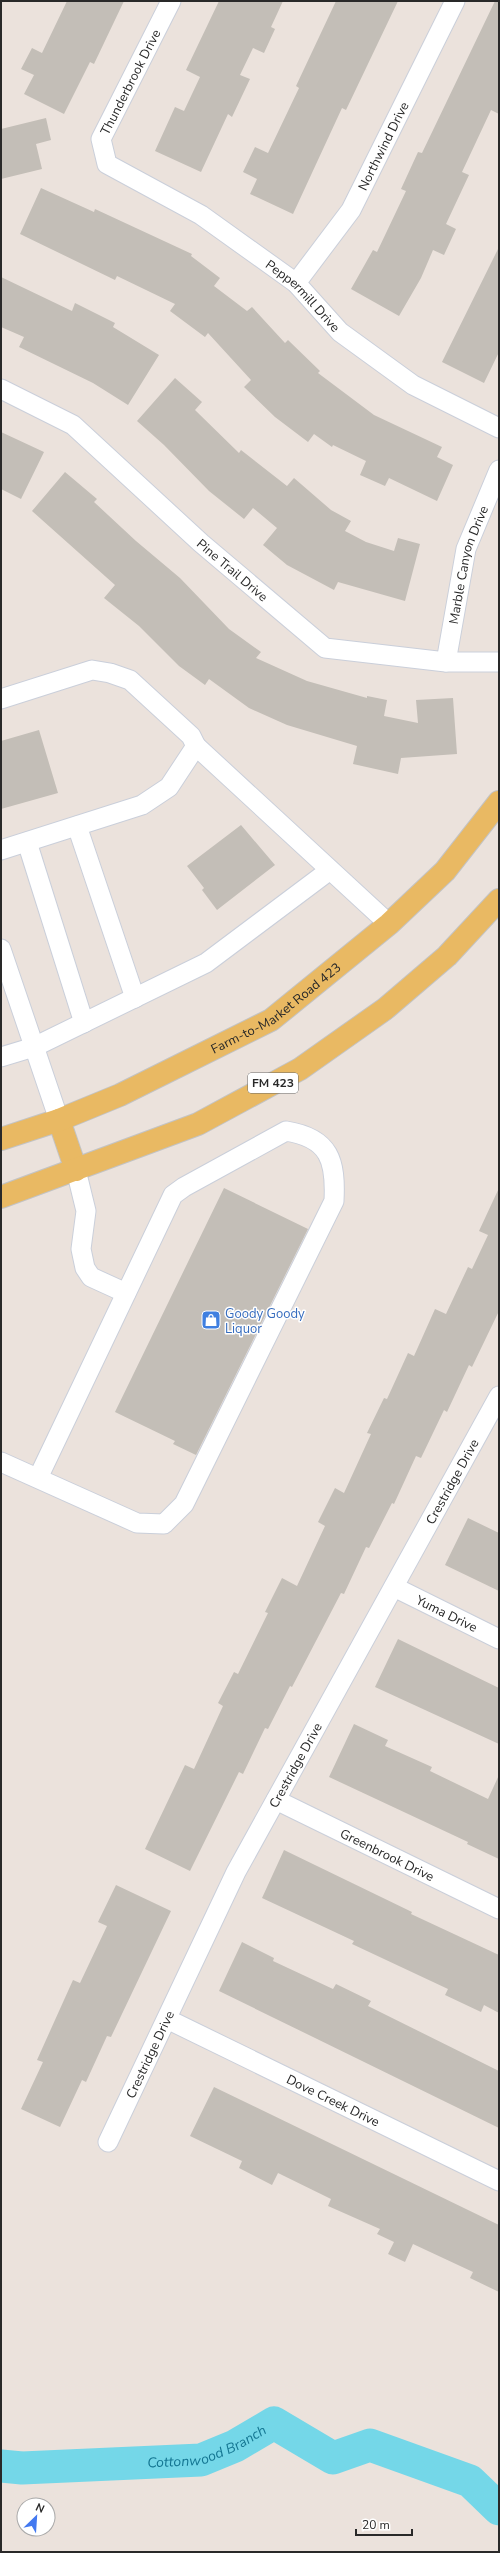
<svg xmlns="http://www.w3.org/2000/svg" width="500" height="2553" font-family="'Nunito Sans',sans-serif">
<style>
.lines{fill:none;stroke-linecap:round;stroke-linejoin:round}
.river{stroke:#74d7e8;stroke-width:33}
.building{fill:#c3beb7}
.minor-casing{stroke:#cacfda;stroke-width:21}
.major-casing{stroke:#c3c3c3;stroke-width:24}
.minor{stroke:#fff;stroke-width:19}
.major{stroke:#e9b963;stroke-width:22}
.labels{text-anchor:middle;stroke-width:3;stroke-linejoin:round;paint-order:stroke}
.shield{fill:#fff;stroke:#696969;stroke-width:1}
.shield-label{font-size:12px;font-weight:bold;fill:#292929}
.street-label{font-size:13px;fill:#292929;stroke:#fff}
.shop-label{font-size:13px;fill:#366cbe;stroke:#fff;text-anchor:start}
.water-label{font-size:14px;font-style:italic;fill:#147692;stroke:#fff}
</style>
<rect width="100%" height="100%" fill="#ebe2dc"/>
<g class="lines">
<path class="river" id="s1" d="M 1,2466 L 22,2468 L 201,2460 L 235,2446 L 274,2423 L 333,2458 L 370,2445 L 470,2481 L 499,2509"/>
</g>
<path class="building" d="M 67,1 L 124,1 L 94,64 L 90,62 L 64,114 L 24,94 L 34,75 L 21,69 L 32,48 L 42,53 Z
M 219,1 L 283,1 L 271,27 L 275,29 L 264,53 L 253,48 L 240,75 L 250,79 L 232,117 L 228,114 L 201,172 L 155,151 L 175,107 L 184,111 L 200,77 L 186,70 Z
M 336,1 L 398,1 L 346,110 L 342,108 L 293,214 L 250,194 L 257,179 L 243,172 L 255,147 L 268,153 L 299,88 L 296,86 Z
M 495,1 L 499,1 L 499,114 L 491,110 L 462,172 L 469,175 L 446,224 L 456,229 L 444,255 L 433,250 L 421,278 L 399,316 L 351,289 L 373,250 L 377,252 L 406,191 L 401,189 L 418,152 L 422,153 Z
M 46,118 L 51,140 L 36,144 L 42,169 L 1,179 L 1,129 Z
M 41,188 L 94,212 L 95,209 L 192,254 L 191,256 L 220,278 L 214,286 L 247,311 L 252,307 L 285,343 L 288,340 L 320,371 L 318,373 L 374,415 L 442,447 L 437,457 L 453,465 L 437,501 L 389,478 L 385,486 L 360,475 L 366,461 L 333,445 L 332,447 L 314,434 L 308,442 L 275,417 L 244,387 L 251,380 L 208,333 L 205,337 L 170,311 L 175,304 L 117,276 L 115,280 L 20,234 Z
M 499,247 L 499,352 L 484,383 L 442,362 Z
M 1,277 L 72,311 L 75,303 L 115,323 L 113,327 L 159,355 L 128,405 L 93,383 L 19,347 L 24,337 L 1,327 Z
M 175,378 L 202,402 L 195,410 L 239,453 L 241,450 L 287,486 L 294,478 L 331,510 L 351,521 L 345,531 L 366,542 L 394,551 L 398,538 L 420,544 L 405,601 L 338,582 L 334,590 L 287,565 L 263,545 L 277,528 L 253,508 L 244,519 L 209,491 L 164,445 L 137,421 Z
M 1,432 L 44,452 L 21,499 L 1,489 Z
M 65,472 L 97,499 L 94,502 L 136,541 L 180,578 L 229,629 L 261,652 L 256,658 L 307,681 L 367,698 L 367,696 L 387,700 L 384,716 L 418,723 L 416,700 L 453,698 L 457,754 L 401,758 L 398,774 L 353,764 L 357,746 L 287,725 L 249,708 L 209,679 L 205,685 L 179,666 L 139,626 L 104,598 L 115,585 L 32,511 Z
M 39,730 L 58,793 L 1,809 L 1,741 Z
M 241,825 L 275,865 L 217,910 L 202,890 L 204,888 L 187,866 Z
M 224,1188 L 308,1229 L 196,1455 L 173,1444 L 175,1441 L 115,1412 Z
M 499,1188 L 499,1311 L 472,1367 L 469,1365 L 447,1412 L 444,1410 L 421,1458 L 416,1456 L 394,1504 L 392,1503 L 369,1548 L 366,1547 L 344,1594 L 341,1593 L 292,1687 L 290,1686 L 268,1729 L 265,1728 L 243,1774 L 239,1772 L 190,1871 L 145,1849 L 185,1765 L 194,1769 L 223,1706 L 218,1703 L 234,1672 L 238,1674 L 268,1613 L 265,1612 L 282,1578 L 297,1586 L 325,1526 L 318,1522 L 335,1488 L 344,1493 L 371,1434 L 367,1433 L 384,1398 L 387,1399 L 408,1353 L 414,1356 L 435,1309 L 446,1314 L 468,1267 L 472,1269 L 488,1235 L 479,1231 Z
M 468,1518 L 499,1533 L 499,1591 L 445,1565 Z
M 398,1639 L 499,1688 L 499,1744 L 375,1687 Z
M 354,1724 L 388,1740 L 385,1746 L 432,1767 L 430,1771 L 488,1799 L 499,1775 L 499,1859 L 467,1844 L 468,1842 L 329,1777 Z
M 284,1850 L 412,1912 L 411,1914 L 499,1955 L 499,2013 L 484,2005 L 481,2012 L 445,1995 L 448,1989 L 352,1944 L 354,1941 L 262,1898 Z
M 116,1885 L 171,1911 L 111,2037 L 107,2036 L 86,2082 L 82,2080 L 60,2127 L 21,2109 L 43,2062 L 37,2060 L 73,1980 L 80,1983 L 107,1926 L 98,1922 Z
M 242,1942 L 274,1958 L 273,1961 L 333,1989 L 336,1984 L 371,2001 L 368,2006 L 499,2071 L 499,2128 L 219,1991 Z
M 214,2087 L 499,2225 L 499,2292 L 470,2278 L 473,2272 L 413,2244 L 405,2262 L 388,2254 L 394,2242 L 377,2234 L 380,2229 L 328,2206 L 331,2199 L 278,2173 L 272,2185 L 239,2168 L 242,2161 L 190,2136 Z"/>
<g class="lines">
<g class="minor-casing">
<g id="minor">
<path id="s2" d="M 171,1 L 101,139 L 107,164 L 201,215 L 296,283 L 340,332 L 413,385 L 499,428"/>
<path id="s3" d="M 296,283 L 351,210 L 455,1"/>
<path id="s4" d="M 1,389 L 73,425 L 201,543 L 325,648 L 446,662 L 499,662"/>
<path id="s5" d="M 446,662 L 466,549 L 499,470"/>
<path d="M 1,699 L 92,670 L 110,673 L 130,680 L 191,736 L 196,746 L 169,787 L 142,805 L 1,850"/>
<path d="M 196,746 L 389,924"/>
<path d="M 77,826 L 135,998"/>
<path d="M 27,842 L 84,1023"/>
<path d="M 1,949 L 59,1120"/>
<path d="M 1,1057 L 34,1047 L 206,963 L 330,870"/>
<path d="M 76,1170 L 86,1211 L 81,1249 L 85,1268 L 91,1277 L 126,1293"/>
<path d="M 1,1462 L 137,1523 L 164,1524 L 184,1504 L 334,1201 C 336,1161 330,1138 286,1131 L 184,1187 L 173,1195 L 38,1478"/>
<path id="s6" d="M 394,1587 L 499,1639"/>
<path id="s7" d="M 276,1800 L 499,1909"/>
<path id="s8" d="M 167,2019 L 499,2181"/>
<path id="s9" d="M 108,2142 L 236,1872 L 499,1396"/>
</g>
</g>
<g class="major-casing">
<g id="major">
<path d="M 59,1120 L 76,1170"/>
<path id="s10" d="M 1,1139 L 59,1120 L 120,1095 L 271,1020 L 389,924 L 445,871 L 499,802"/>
<path d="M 1,1197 L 198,1124 L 300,1069 L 385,1009 L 447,956 L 499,900"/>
</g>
</g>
<use href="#minor" class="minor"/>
<use href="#major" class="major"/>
</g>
<defs>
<g id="shop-square" transform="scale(1)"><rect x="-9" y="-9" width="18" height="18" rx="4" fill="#3f7fe0" stroke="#fff"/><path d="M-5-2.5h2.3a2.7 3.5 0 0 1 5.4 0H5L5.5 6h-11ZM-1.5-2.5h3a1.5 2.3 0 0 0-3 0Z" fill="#fff"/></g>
</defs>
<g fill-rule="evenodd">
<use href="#shop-square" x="211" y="1320"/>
</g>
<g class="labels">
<rect class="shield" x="248" y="1073" width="50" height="20" rx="3"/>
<g class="shield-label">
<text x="273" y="1087">FM 423</text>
</g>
<g class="street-label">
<text transform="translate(130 82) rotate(-63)" y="5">Thunderbrook Drive</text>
<text dy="5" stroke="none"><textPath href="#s3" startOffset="163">Northwind Drive</textPath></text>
<text dy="5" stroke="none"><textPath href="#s2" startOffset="418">Peppermill Drive</textPath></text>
<text dy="5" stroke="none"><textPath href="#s5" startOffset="100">Marble Canyon Drive</textPath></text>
<text dy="5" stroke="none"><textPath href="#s4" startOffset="296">Pine Trail Drive</textPath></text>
<text dy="5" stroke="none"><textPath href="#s10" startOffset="306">Farm-to-Market Road 423</textPath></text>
<text dy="5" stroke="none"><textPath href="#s9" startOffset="745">Crestridge Drive</textPath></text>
<text dy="5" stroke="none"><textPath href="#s6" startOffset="59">Yuma Drive</textPath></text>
<text dy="5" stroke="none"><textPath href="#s9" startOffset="421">Crestridge Drive</textPath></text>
<text dy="5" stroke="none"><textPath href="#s7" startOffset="124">Greenbrook Drive</textPath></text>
<text dy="5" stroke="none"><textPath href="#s9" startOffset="97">Crestridge Drive</textPath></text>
<text dy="5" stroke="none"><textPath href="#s8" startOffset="185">Dove Creek Drive</textPath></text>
</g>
<g class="shop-label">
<text x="225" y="1318">Goody Goody<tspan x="225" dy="15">Liquor</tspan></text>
</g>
<g class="water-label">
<text dy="5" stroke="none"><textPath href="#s1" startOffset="209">Cottonwood Branch</textPath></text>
</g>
</g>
<rect width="500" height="2553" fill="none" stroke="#292929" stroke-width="4"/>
<g transform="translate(36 2517) rotate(25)"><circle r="19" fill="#ffffff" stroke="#a9a9a9"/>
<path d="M0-3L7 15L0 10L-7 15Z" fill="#4379f0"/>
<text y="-6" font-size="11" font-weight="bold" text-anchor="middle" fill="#292929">N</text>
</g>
<path d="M356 2529v6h56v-6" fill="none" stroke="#292929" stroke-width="2"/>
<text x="362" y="2529" font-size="12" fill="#292929" stroke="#ffffff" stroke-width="3" paint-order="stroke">20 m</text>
</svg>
